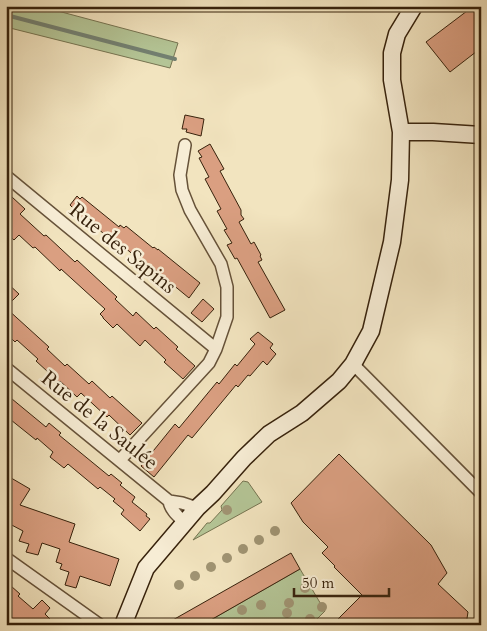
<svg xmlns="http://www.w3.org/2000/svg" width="487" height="631" font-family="Cardo,serif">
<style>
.green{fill:#b4c596;stroke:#767451}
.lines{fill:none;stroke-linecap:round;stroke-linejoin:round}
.stream{stroke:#738071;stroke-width:4}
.building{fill:#da9f81;stroke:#37220c}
.street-casing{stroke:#665239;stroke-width:14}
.secondary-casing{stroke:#37220c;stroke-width:19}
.street{stroke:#f7edd5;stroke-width:11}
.secondary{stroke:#f7edd5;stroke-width:16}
.tree{fill:#a09473}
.labels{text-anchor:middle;stroke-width:5;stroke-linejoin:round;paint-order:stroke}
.street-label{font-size:21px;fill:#37220c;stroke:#f7edd5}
</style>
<rect width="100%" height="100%" fill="#f2e4bf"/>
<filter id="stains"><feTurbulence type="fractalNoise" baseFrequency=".004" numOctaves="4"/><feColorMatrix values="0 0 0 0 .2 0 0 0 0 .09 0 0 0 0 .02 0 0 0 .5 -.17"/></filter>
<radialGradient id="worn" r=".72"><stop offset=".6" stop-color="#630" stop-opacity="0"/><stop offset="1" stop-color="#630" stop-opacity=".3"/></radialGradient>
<path class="green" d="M 6,6 L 39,6 L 178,43 L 170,68 L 6,27 Z
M 243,481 L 248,482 L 262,502 L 193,540 L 207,523 L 210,523 L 222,510 L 221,506 Z
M 300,569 L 325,611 L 311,625 L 202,625 Z"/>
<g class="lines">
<path class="stream" d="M 6,15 L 175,59"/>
</g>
<path class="building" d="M 463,6 L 481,6 L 481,48 L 450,72 L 426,42 L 467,11 Z
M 185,115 L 204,119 L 201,136 L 186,132 L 187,129 L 182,129 Z
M 210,144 L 224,169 L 220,171 L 241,210 L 241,215 L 244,219 L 239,222 L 251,244 L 254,242 L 261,255 L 260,256 L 262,260 L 258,262 L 285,310 L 270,318 L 237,258 L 235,259 L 227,245 L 232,243 L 224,230 L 227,229 L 217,211 L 221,209 L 205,179 L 209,177 L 199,158 L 202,157 L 198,151 Z
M 77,196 L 80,199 L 82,197 L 119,227 L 120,225 L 124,228 L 126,226 L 153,248 L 154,247 L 158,250 L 158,249 L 200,283 L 189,298 L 143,260 L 142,262 L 106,232 L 104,234 L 96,227 L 94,230 L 71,210 L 73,208 L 70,205 Z
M 12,197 L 25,209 L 20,214 L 44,236 L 46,235 L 75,262 L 77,260 L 117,297 L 115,299 L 133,316 L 136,312 L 154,329 L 156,327 L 178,347 L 176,349 L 195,366 L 183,379 L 164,362 L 166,360 L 145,340 L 140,346 L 117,324 L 113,328 L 103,318 L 103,317 L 100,314 L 105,309 L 61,269 L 60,271 L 35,247 L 33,248 L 19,235 L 14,240 L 6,233 L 6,204 Z
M 6,282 L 19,294 L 6,307 Z
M 203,299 L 214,309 L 202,322 L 191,313 Z
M 6,308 L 49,347 L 47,349 L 65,366 L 67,364 L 89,384 L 92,381 L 110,398 L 112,396 L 142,423 L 130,435 L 109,415 L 107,417 L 81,393 L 77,397 L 60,381 L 59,382 L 36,361 L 38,359 L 17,340 L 15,342 L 6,333 Z
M 258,332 L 273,344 L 270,348 L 276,354 L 267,365 L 263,361 L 250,376 L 248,375 L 238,387 L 236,385 L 192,438 L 188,435 L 154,477 L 141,466 L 175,424 L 179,428 L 217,382 L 219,384 L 235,364 L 237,366 L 255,344 L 250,339 Z
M 6,394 L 46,427 L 49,423 L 61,433 L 59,435 L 109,476 L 111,474 L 122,483 L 120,485 L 135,497 L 132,502 L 147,514 L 146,516 L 150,519 L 140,531 L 121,514 L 124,510 L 113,501 L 115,499 L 100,487 L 98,489 L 68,464 L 64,468 L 50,457 L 53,452 L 37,438 L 36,440 L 6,416 Z
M 339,454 L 431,545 L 447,573 L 438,584 L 468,612 L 466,625 L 332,625 L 362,595 L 334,567 L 335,566 L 322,553 L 328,547 L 303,522 L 291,503 Z
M 6,475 L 30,489 L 20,505 L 75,524 L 69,542 L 119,559 L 110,586 L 80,576 L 76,588 L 65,585 L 69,572 L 60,569 L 62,564 L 56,562 L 60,549 L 42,543 L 38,555 L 26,552 L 29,544 L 19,541 L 23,531 L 6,522 L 6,518 L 11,510 L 6,508 Z
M 291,553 L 300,569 L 202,625 L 164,625 Z
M 6,586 L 9,588 L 11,586 L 20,594 L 18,596 L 33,609 L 42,600 L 50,608 L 45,614 L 56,625 L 6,625 Z"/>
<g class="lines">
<g class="street-casing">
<path id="street" d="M 6,176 L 216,349
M 353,364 L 481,493
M 6,368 L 169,501 L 182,503 L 197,508
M 120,460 L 209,363 L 216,349 L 227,317 L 227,287 L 221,264 L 190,210 L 182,190 L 180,175 L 185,145
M 169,501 C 170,510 179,517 185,523
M 6,558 L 100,625"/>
</g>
<g class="secondary-casing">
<path id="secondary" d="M 401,132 L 433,132 L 481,135
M 123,625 L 146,568 L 197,508 L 213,493 L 244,458 L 269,434 L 302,413 L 339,381 L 353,364 L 371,331 L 392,242 L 400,180 L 401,132 L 392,80 L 392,53 L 397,34 L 414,6"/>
</g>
<use href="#street" class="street"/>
<use href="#secondary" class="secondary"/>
</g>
<g class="tree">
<circle cx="227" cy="510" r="5"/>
<circle cx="275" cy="531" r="5"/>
<circle cx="259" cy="540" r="5"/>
<circle cx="243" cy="549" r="5"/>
<circle cx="227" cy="558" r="5"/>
<circle cx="211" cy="567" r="5"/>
<circle cx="195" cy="576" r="5"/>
<circle cx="179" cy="585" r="5"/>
<circle cx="305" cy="588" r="5"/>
<circle cx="289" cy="603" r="5"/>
<circle cx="261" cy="605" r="5"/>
<circle cx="322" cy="607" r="5"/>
<circle cx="242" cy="610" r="5"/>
<circle cx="287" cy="613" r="5"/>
<circle cx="310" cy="619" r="5"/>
</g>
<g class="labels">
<g class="street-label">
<text transform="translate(123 248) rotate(39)" y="7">Rue des Sapins</text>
<text transform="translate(100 420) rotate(39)" y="7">Rue de la Saulée</text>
</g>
</g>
<rect width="487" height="631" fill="none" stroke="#f2e4bf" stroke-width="25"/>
<rect x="8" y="8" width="472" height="616" fill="none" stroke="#37220c" stroke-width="2.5"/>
<rect x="12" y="12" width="462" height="606" fill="none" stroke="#37220c"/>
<path d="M294 588v8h95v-8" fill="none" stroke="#37220c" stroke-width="2.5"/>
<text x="302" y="588" font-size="15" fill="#37220c" stroke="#f7edd5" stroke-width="4" paint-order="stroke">50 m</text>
<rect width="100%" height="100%" filter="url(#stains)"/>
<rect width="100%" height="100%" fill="url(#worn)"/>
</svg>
